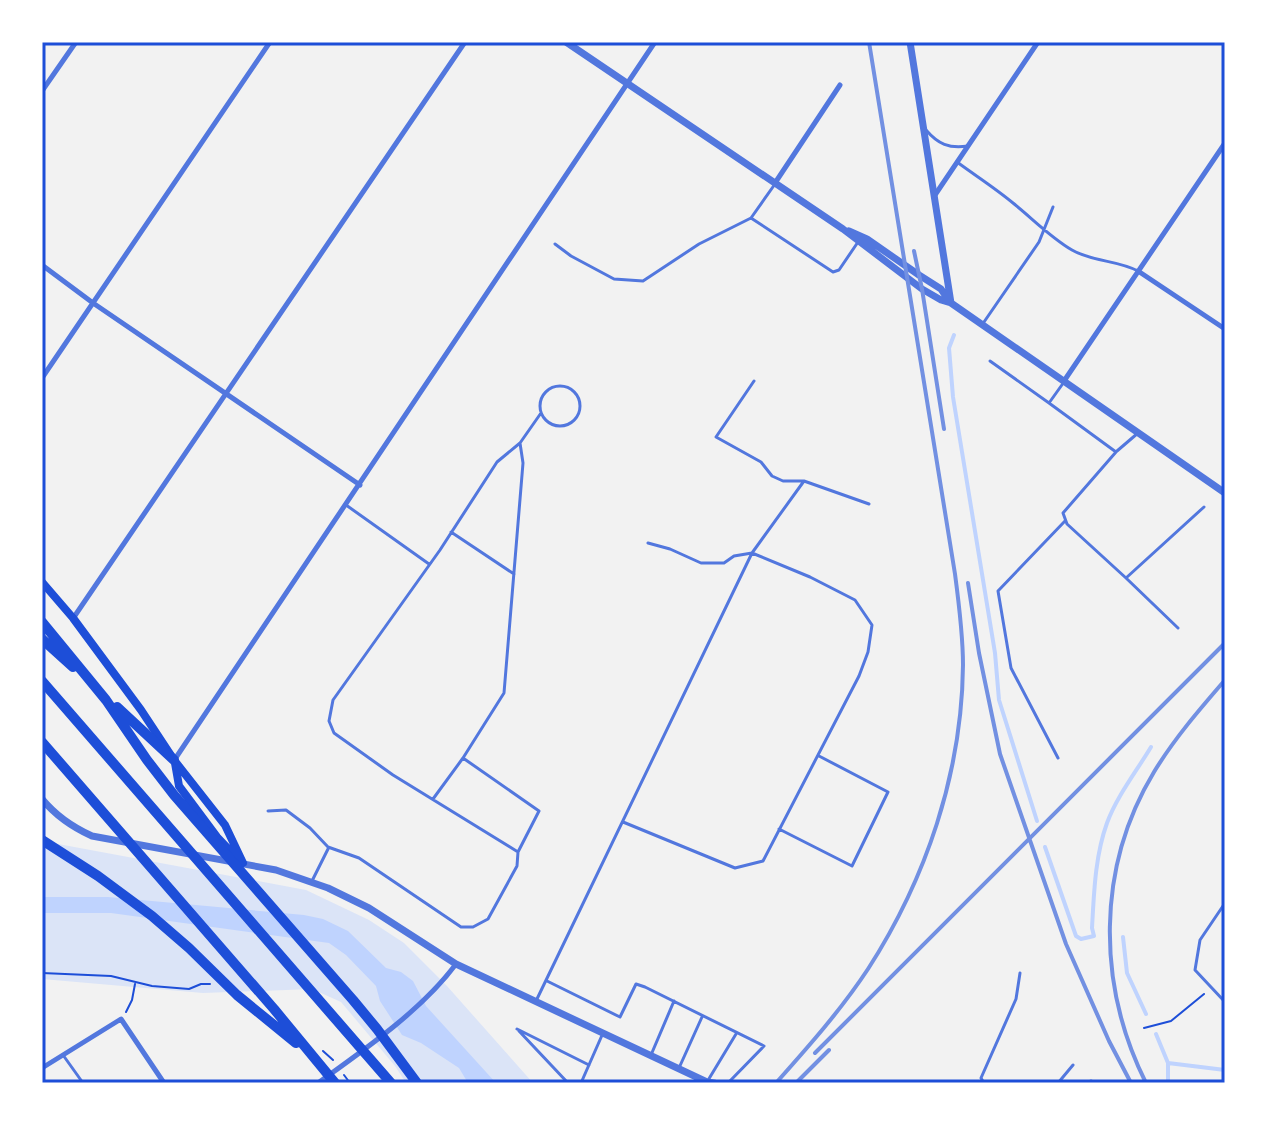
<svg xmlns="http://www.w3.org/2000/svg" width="1267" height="1125" font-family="Inter,sans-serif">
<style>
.green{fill:#dbe4f7}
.water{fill:#bfd3fe}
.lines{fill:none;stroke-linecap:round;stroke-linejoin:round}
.stream{stroke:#bfd3fe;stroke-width:4}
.path{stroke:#1d4ed8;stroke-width:2}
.service{stroke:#5277de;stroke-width:3}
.minor{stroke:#5277de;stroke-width:5}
.tertiary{stroke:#5277de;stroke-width:7}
.secondary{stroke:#1d4ed8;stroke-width:8}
.motorway{stroke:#1d4ed8;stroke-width:10}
.rail{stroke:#7290e2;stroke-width:4}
.neatline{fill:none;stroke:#1d4ed8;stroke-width:3}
</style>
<rect width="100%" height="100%" fill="#f2f2f2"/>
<path class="green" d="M 42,841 L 306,890 L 369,920 L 404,943 L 447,986 L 533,1083 L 406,1083 L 395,1066 L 341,1002 L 312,989 L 203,993 L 42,979 Z"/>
<path class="water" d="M 42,897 L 108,897 L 304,915 L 323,919 L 348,931 L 386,968 L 401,972 L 413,981 L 426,1006 L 496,1083 L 468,1083 L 459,1068 L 421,1043 L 402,1035 L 380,1001 L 376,986 L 346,955 L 329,943 L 111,913 L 42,913 Z"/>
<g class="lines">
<path class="stream" d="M 954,335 L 949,348 L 953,397 L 995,653 L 999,700 L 1037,821
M 1045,847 L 1076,936 L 1081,939 L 1094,936 L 1092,928 C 1094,893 1095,856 1107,823 C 1117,796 1136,772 1151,747
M 1123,937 L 1127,973 L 1146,1014
M 1156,1034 L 1168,1063 L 1168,1083
M 1168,1063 L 1225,1070"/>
<path class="path" d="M 42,973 L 111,976 L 152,986 L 189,989 L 201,984 L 210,984
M 126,1012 L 132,1000 L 135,984
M 1144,1028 L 1171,1021 L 1204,994
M 323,1051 L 333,1060
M 344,1075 L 350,1083"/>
<path class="service" d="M 926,130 C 938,144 949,149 968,146
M 957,162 C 976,176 995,188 1013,203 C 1033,219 1050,237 1072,250 C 1093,262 1117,260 1138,271
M 751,218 L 833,272 L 839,270 L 858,242
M 555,244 L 571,256 L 614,279 L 643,281 L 699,244 L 751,218 L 775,184
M 984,322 L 1039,242 L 1053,207
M 990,361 L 1049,403 L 1064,382
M 754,381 L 716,437 L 761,462 L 772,476 L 783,481 L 804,481
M540 406a20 20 0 1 1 40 0a20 20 0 1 1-40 0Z
M 1049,403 L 1116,452 L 1063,513 L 1067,524 L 1126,578 L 1204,507
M 1117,451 L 1138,433
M 346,505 L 429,564
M 451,532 L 514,574
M 1126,578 L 1178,628
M 1058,758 L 1011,668 L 998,591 L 1065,521
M 433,799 L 463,758
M 268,811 L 286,810 L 310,828 L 328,847 L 359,858 L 461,927 L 473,927 L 488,919 L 517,866 L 518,852 L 539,811 L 463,758 L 504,693 L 523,463 L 520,443 L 541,413
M 623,822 L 735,868 L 763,861 L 859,676 L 868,652 L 872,625 L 855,600 L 810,577 L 752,553 L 734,556 L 724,563 L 701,563 L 670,549 L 648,543
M 779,829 L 852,866 L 888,792 L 819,756
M 518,852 L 393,775 L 334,733 L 329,721 L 333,700 L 440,550 L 497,462 L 520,443
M 312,881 L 328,849
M 1225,903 L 1200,940 L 1195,970 L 1225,1002
M 547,981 L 620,1017 L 636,984 L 645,987 L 764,1046 L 728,1083
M 536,1001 L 752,553 L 804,481 L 869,504
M 517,1029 L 589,1065
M 519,1031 L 568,1083
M 63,1055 L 83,1083
M 651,1055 L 674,1001
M 679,1068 L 702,1017
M 707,1082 L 736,1034
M 581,1083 L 603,1033
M 984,1083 L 981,1078 L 1016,999 L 1020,973
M 1058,1083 L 1073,1065"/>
<path class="minor" d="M 42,91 L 76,42
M 775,183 L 840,85
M 935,195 L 1038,42
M 42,265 L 93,303 L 360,485
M 1138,271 L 1225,329
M 42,378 L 270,42
M 1064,381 L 1225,143
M 74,617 L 465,42
M 175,759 L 655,42
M 42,1068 L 121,1019 L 164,1083
M 318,1083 C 364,1050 422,1010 456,964
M 1091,1083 L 1091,1082"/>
<path class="tertiary" d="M 566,42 L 843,229 L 922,289 L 941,300 L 951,303 L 1225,493
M 910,42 L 951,303
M 849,231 L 867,239 L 919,275 L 941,289 L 949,301
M 42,799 C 56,816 72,827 92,836 L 276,870 L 328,888 L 369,908 L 456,964 L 707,1082 L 714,1083"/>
<path class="secondary" d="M 42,582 L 73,618 L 141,710 L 174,760 L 225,825 L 243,863
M 175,763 L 179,786 L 217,837 L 236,857"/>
<path class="motorway" d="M 42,622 L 106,700 L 147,760 L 174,795 L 353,1000 L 377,1029 L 417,1083
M 42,639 L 73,667
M 42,681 L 391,1083
M 117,707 L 174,760
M 42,742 L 274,1009 L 335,1083
M 42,840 L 98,876 L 152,916 L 189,948 L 237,995 L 296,1043"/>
<path class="rail" d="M 914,251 L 922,289 L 944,429
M 968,583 L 979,653 L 1000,754 L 1066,944 L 1109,1041 L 1131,1083
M 815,1053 L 1225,643
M 776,1083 C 808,1047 841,1010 868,969 C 926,879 962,773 963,665 C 963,634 959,604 955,574 L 869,42
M 796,1083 L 829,1050
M 1146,1083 C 1097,985 1096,868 1154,772 C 1174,739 1199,710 1225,680"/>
</g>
<rect width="1267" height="1125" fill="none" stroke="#ffffff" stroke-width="88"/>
<rect x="44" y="44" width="1179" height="1037" class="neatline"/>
</svg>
